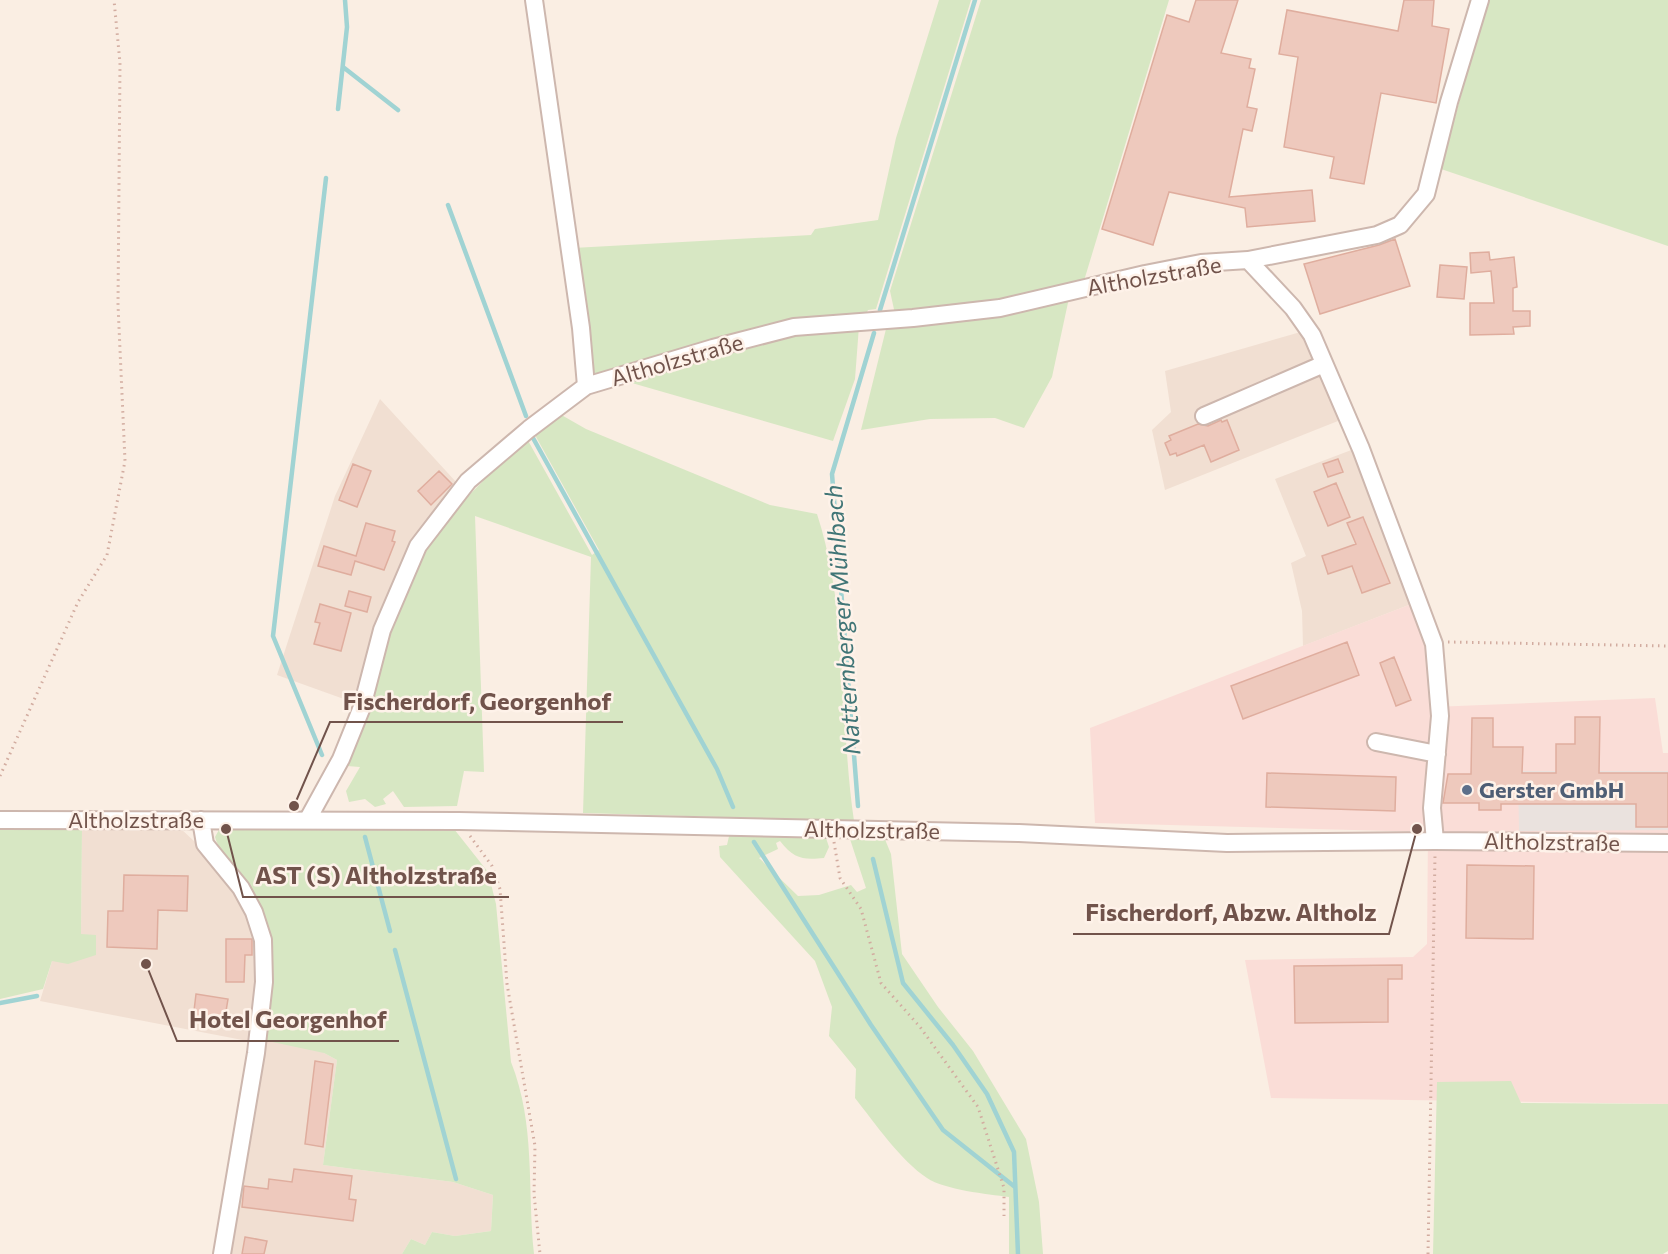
<svg xmlns="http://www.w3.org/2000/svg" width="1668" height="1254" font-family="Commissioner,sans-serif">
<style>
.residential{fill:#f1dfd2}
.commercial{fill:#faddd7}
.industrial{fill:#eae2de}
.green{fill:#d7e7c3}
.lines{fill:none;stroke-linecap:round;stroke-linejoin:round}
.stream{stroke:#a0d3d3;stroke-width:4.5}
.building{fill:#eec9bd;stroke:#dfad9e;stroke-width:1.5}
.minor-casing{stroke:#cdb7ae;stroke-width:20}
.path{stroke:#d2aca0;stroke-width:3;stroke-dasharray:1.5 4.5;stroke-linecap:butt}
.minor{stroke:#fff;stroke-width:16}
.service-dot{fill:#5c6f8a;stroke:#fef2e9;stroke-width:2}
.labels{text-anchor:middle;stroke-width:5;stroke-linejoin:round;paint-order:stroke}
.street-label{font-size:22px;fill:#71534b;stroke:#fef2e9}
.service-label{font-size:22px;font-weight:bold;fill:#4e5e75;stroke:#fef2e9;text-anchor:start}
.water-label{font-size:24px;font-style:italic;fill:#407576;stroke:#fef2e9}
.leader{fill:none;stroke:#71534b;stroke-width:2}
.callout-dot{fill:#71534b;stroke:#fef2e9;stroke-width:2}
.callout-label{font-size:24px;text-anchor:middle;font-weight:bold;fill:#71534b;stroke:#fef2e9;stroke-width:5;stroke-linejoin:round;paint-order:stroke}
</style>
<rect width="100%" height="100%" fill="#faeee3"/>
<path class="residential" d="M 1304,331 L 1343,419 L 1165,490 L 1152,430 L 1171,412 L 1165,371 Z
M 380,399 L 457,483 L 441,501 L 410,544 L 355,703 L 277,675 L 335,496 Z
M 1354,449 L 1414,603 L 1303,646 L 1302,611 L 1291,563 L 1306,556 L 1275,479 Z
M 82,828 L 180,828 L 195,842 L 229,886 L 246,911 L 257,944 L 324,1053 L 337,1060 L 323,1165 L 453,1182 L 493,1195 L 491,1231 L 455,1236 L 432,1232 L 425,1245 L 411,1239 L 402,1254 L 228,1254 L 263,1060 L 253,1042 L 40,1001 L 52,961 L 81,934 Z"/>
<path class="commercial" d="M 1414,603 L 1428,644 L 1433,707 L 1655,698 L 1663,753 L 1668,753 L 1668,1104 L 1271,1098 L 1245,960 L 1413,957 L 1427,944 L 1428,832 L 1095,823 L 1090,728 Z"/>
<path class="industrial" d="M 1518,771 L 1668,771 L 1668,830 L 1519,831 Z"/>
<path class="green" d="M 939,0 L 971,0 L 876,309 L 868,310 L 865,316 L 595,381 L 586,375 L 573,248 L 811,235 L 815,229 L 878,220 L 896,138 Z
M 981,0 L 1169,0 L 1083,284 L 1006,301 L 895,314 L 890,291 Z
M 1487,0 L 1668,0 L 1668,246 L 1441,169 Z
M 1069,298 L 1052,377 L 1024,428 L 995,418 L 930,419 L 861,430 L 886,329 L 967,319 Z
M 859,326 L 855,379 L 833,441 L 625,381 L 786,334 Z
M 558,413 L 586,429 L 770,505 L 817,514 C 849,612 839,720 854,821 L 583,813 L 591,557 L 475,516 L 484,772 L 464,771 L 457,806 L 404,807 L 393,791 L 383,799 L 386,804 L 375,807 L 365,799 L 349,802 L 346,791 L 360,767 L 347,766 L 378,661 L 419,558 L 435,530 L 483,481 L 491,464 L 526,437 L 592,555 L 599,550 L 535,435 L 535,429 Z
M 0,828 L 82,828 L 81,934 L 96,935 L 96,955 L 68,964 L 52,961 L 43,989 L 0,999 Z
M 220,828 L 454,829 L 488,872 L 496,904 L 511,1062 C 536,1125 527,1188 534,1254 L 402,1254 L 411,1239 L 425,1245 L 432,1232 L 455,1236 L 491,1231 L 493,1195 L 453,1182 L 323,1165 L 337,1060 L 324,1053 L 263,1040 C 271,988 281,932 250,886 C 239,869 221,857 215,837 Z
M 730,832 L 825,835 L 829,847 L 824,858 C 803,860 794,859 780,841 L 776,843 L 778,849 L 759,858 L 798,896 L 819,895 L 851,885 L 857,892 L 866,888 L 850,839 L 884,837 L 891,854 L 902,954 L 938,1007 L 973,1051 L 1026,1139 L 1039,1202 L 1043,1254 L 1009,1254 L 1009,1197 C 987,1194 945,1190 927,1178 C 901,1161 874,1122 855,1098 L 856,1069 L 829,1036 L 832,1007 L 815,961 L 720,857 L 719,846 L 727,845 Z
M 1511,1081 L 1521,1103 L 1668,1104 L 1668,1251 L 1663,1254 L 1433,1254 L 1437,1082 Z"/>
<g class="lines">
<path class="stream" d="M 343,67 L 398,110
M 338,109 L 347,27 L 345,0
M 448,205 L 526,416
M 880,310 L 975,0
M 533,438 L 717,769 L 733,807
M 322,755 L 273,636 L 326,178
M 858,806 L 832,474 L 874,333
M 365,837 L 390,931
M 754,842 L 871,1025 L 943,1130 L 1015,1187
M 873,859 L 903,983 L 953,1045 L 987,1094 L 1014,1152 L 1018,1254
M 395,950 L 456,1179
M 0,1003 L 37,996"/>
</g>
<path class="building" d="M 1196,0 L 1238,0 L 1221,53 L 1251,59 L 1249,68 L 1255,69 L 1247,107 L 1257,109 L 1252,131 L 1243,129 L 1229,197 L 1312,190 L 1315,221 L 1247,227 L 1245,208 L 1169,192 L 1153,245 L 1102,229 L 1167,15 L 1189,22 Z
M 1404,0 L 1434,0 L 1432,26 L 1449,29 L 1436,103 L 1381,93 L 1364,184 L 1330,178 L 1334,157 L 1284,147 L 1298,57 L 1279,54 L 1287,10 L 1398,31 Z
M 1395,239 L 1410,286 L 1320,314 L 1304,264 L 1379,245 Z
M 1489,252 L 1490,260 L 1514,257 L 1517,287 L 1513,288 L 1513,311 L 1530,311 L 1530,326 L 1513,327 L 1514,334 L 1470,335 L 1470,303 L 1494,303 L 1491,271 L 1471,273 L 1470,253 Z
M 1440,265 L 1467,267 L 1464,299 L 1437,297 Z
M 1221,420 L 1222,422 L 1227,420 L 1239,450 L 1211,462 L 1204,445 L 1177,456 L 1176,453 L 1170,455 L 1165,443 L 1171,440 L 1169,436 L 1198,424 L 1208,426 Z
M 1338,459 L 1343,472 L 1328,477 L 1323,464 Z
M 353,464 L 371,471 L 357,507 L 339,500 Z
M 439,471 L 452,484 L 431,505 L 418,491 Z
M 1336,483 L 1350,517 L 1328,526 L 1314,492 Z
M 1363,517 L 1390,583 L 1362,593 L 1352,566 L 1328,574 L 1322,556 L 1356,544 L 1347,523 Z
M 366,523 L 395,531 L 392,541 L 395,542 L 384,570 L 355,561 L 351,575 L 318,566 L 324,546 L 356,556 Z
M 349,591 L 371,597 L 367,612 L 345,606 Z
M 320,604 L 351,613 L 341,651 L 314,644 L 320,623 L 315,622 Z
M 1347,642 L 1359,675 L 1243,719 L 1231,686 Z
M 1394,657 L 1411,700 L 1396,706 L 1380,663 Z
M 1575,717 L 1600,717 L 1599,773 L 1668,773 L 1668,827 L 1636,827 L 1636,804 L 1501,804 L 1501,810 L 1479,810 L 1479,803 L 1443,803 L 1448,774 L 1471,774 L 1472,718 L 1493,718 L 1493,747 L 1523,747 L 1522,773 L 1556,773 L 1556,744 L 1575,744 Z
M 1267,773 L 1396,777 L 1395,811 L 1266,807 Z
M 1467,865 L 1534,866 L 1533,939 L 1466,938 Z
M 124,875 L 188,876 L 187,911 L 158,910 L 157,949 L 107,947 L 108,911 L 123,911 Z
M 226,939 L 252,939 L 252,955 L 245,955 L 244,982 L 226,982 Z
M 1402,965 L 1402,979 L 1388,979 L 1388,1022 L 1295,1023 L 1294,966 Z
M 196,994 L 228,999 L 224,1023 L 193,1019 Z
M 315,1061 L 333,1064 L 323,1147 L 305,1144 Z
M 294,1169 L 352,1176 L 349,1199 L 356,1200 L 353,1221 L 242,1207 L 244,1186 L 268,1189 L 269,1179 L 292,1182 Z
M 245,1237 L 267,1241 L 264,1254 L 242,1254 Z"/>
<g class="lines">
<g class="minor-casing">
<path id="minor" d="M 534,0 L 581,328 L 586,386
M 1248,260 L 1377,235 L 1400,225 L 1426,194 L 1449,102 L 1480,0
M 1204,416 L 1324,364
M 1376,742 L 1437,754
M 308,819 L 341,759 L 362,707 L 382,630 L 418,546 L 468,481 L 529,429 L 586,386 L 713,348 L 794,327 L 913,318 L 1000,308 L 1145,274 L 1201,263 L 1248,260 L 1293,308 L 1312,335 L 1361,449 L 1434,644 L 1440,716 L 1432,808 L 1435,841
M 0,820 L 459,821 L 1019,833 L 1227,843 L 1435,841 L 1668,843
M 201,820 L 205,844 L 241,888 L 254,912 L 263,940 L 264,982 L 256,1053 L 222,1254"/>
</g>
<path class="path" d="M 1448,642 L 1668,646
M 0,776 L 78,602 L 107,555 L 125,461 L 118,305 L 120,63 L 114,0
M 470,836 L 492,866 L 500,889 L 507,984 L 535,1146 L 534,1194 L 540,1254
M 834,842 L 840,878 L 861,909 L 881,983 L 920,1027 L 978,1107 L 1004,1188 L 1004,1216
M 1428,1254 L 1435,855"/>
<use href="#minor" class="minor"/>
</g>
<circle class="service-dot" cx="1467" cy="790" r="6"/>
<g class="labels">
<g class="street-label">
<text transform="translate(1154 276) rotate(-10)" y="8">Altholzstraße</text>
<text transform="translate(677 360) rotate(-16)" y="8">Altholzstraße</text>
<text x="136" y="828">Altholzstraße</text>
<text transform="translate(872 830) rotate(1)" y="8">Altholzstraße</text>
<text transform="translate(1552 842) rotate(1)" y="8">Altholzstraße</text>
</g>
<g class="service-label">
<text x="1479" y="798">Gerster GmbH</text>
</g>
<g class="water-label">
<text transform="translate(843 620) rotate(-94)" y="8">Natternberger Mühlbach</text>
</g>
</g>
<path class="leader" d="M294 806L330 722H623M226 829L243 897H509M1417 829L1389 934H1073M146 964L177 1041H399"/>
<g class="callout-dot">
<circle cx="294" cy="806" r="6"/>
<circle cx="226" cy="829" r="6"/>
<circle cx="1417" cy="829" r="6"/>
<circle cx="146" cy="964" r="6"/>
</g>
<g class="callout-label">
<text x="477" y="710">Fischerdorf, Georgenhof</text>
<text x="376" y="884">AST (S) Altholzstraße</text>
<text x="1231" y="921">Fischerdorf, Abzw. Altholz</text>
<text x="288" y="1028">Hotel Georgenhof</text>
</g>
</svg>
